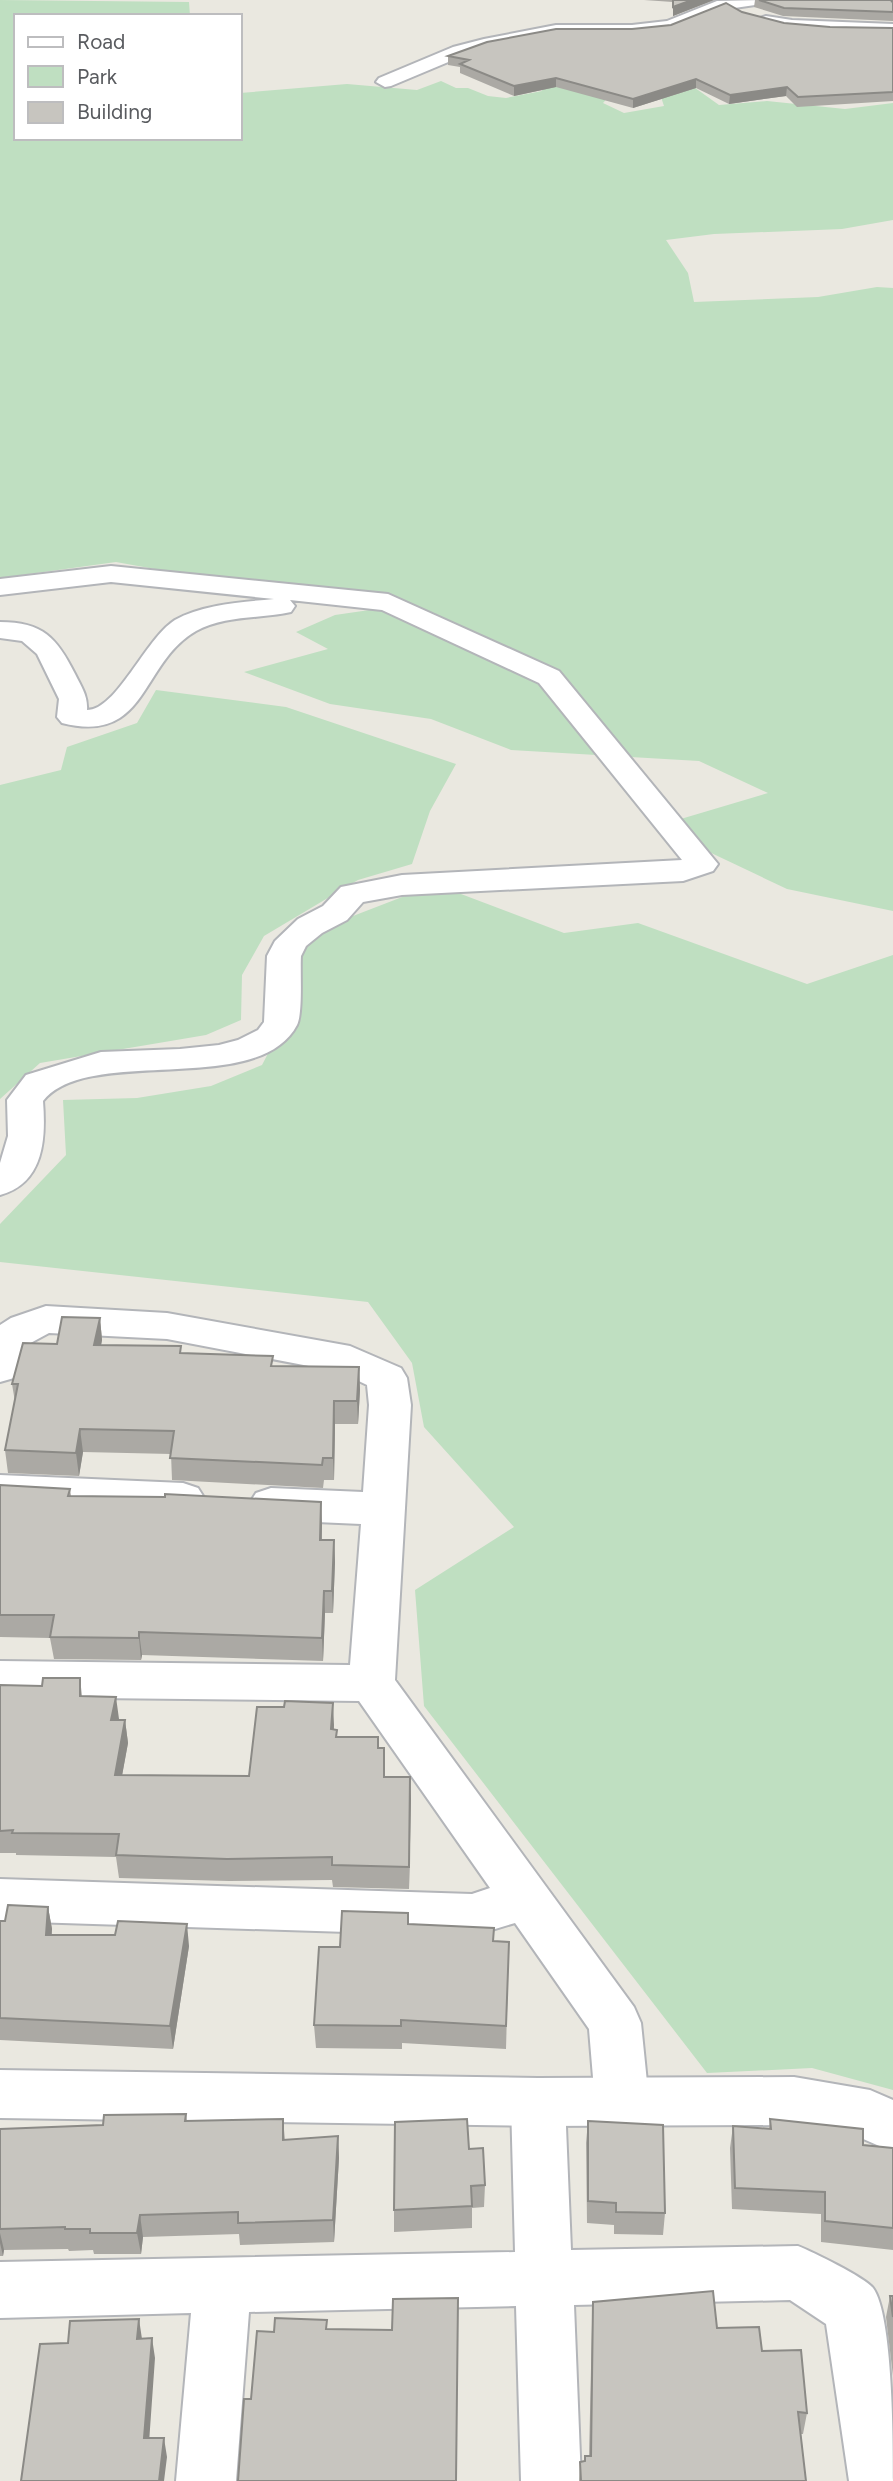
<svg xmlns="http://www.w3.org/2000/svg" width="893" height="2481" font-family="Figtree,sans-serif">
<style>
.green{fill:#bfdfc1}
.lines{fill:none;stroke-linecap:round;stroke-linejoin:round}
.minor-casing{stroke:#b3b5b9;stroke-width:4}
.tertiary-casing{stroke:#b3b5b9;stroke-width:4}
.minor{fill:#fff;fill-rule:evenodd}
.tertiary{fill:#fff;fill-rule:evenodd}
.wall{fill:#aba9a4}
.shaded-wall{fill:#8b8a86}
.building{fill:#c7c5bf;stroke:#8b8a86;stroke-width:2}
</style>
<rect width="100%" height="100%" fill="#eae8e0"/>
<path class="green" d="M 0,0 L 189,2 L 190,16 L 16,16 L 16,138 L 240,138 L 240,93 L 347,84 L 417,90 L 441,81 L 456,88 L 468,88 L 488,96 L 506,98 L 542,91 L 535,72 L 612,93 L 603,103 L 624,113 L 664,106 L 661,97 L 691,85 L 719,105 L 767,101 L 845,109 L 893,103 L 893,220 L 842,229 L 714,234 L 666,240 L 688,273 L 694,302 L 818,297 L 877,287 L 893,288 L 893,911 L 787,889 L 707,851 L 674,821 L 768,793 L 699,761 L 511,750 L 431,719 L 330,704 L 244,672 L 328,649 L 296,632 L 335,615 L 404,605 L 378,593 L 210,579 L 116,562 L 0,578 Z
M 156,690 L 286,707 L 456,764 L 430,811 L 412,864 L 358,880 L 264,936 L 242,975 L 241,1020 L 206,1035 L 40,1063 L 0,1099 L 0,785 L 61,770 L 67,747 L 137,723 Z
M 410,894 L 461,894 L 564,933 L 638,923 L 807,984 L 893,955 L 893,2090 L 812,2068 L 707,2073 L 424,1706 L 415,1590 L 514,1527 L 424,1427 L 412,1363 L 368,1302 L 0,1262 L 0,1224 L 66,1155 L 63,1100 L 137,1098 L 211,1086 L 262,1065 L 286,1019 L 292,956 L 309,933 Z"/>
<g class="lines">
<g class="minor-casing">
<path id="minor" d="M 763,0 L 755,5 L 721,10 L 670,31 L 632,35 L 556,35 L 486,49 L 465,55 L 391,86 L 385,87 L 376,82 L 379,78 L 453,47 L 484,39 L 556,25 L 632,25 L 667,21 L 717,1 Z
M 766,16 L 792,20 L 893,24 L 893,34 L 792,30 L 760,24 L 758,21 L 760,18 Z
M 111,566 L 388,594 L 559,671 L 718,864 L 713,871 L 683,881 L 402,895 L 363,902 L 347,920 L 322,933 L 306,946 L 301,956 C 300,972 303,1013 297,1025 C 258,1099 89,1044 43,1101 C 46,1139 44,1183 0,1195 L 0,1163 L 8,1136 L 7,1100 L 26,1075 L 101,1052 L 180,1049 L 219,1045 L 238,1040 L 258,1030 L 264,1022 L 267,956 L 275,941 L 298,919 L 323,906 L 341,887 L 402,875 L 682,860 L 539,683 L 382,610 L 290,600 L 295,606 L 291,612 C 260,619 225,615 196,631 C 140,663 148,745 62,723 L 57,717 L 59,699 L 37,654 L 22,641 L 0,638 L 0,622 C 43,622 57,638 75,674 C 81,686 88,696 87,710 C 117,710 145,639 175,620 C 203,604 243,602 274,599 L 111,582 L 0,595 L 0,579 Z
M 46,1306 L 167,1313 L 350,1346 L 401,1368 L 407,1378 L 411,1405 L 395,1680 L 634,2007 L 641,2023 L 649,2102 L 641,2119 L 622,2126 L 603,2119 L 595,2102 L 589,2029 L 515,1923 L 472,1936 L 0,1921 L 0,1879 L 472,1894 L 490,1888 L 359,1701 L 0,1697 L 0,1661 L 350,1665 L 361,1524 L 271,1520 L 256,1515 L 249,1504 L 256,1493 L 271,1488 L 363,1492 L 369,1405 L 367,1385 L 340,1372 L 167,1339 L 49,1333 L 25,1346 L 20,1368 L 14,1378 L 0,1382 L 0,1325 L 11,1318 Z
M 0,1475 L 183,1483 L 198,1488 L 205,1499 L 198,1510 L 183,1515 L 0,1505 Z
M 538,2078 L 557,2085 L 565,2102 L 571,2250 L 798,2246 C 813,2252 864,2277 873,2288 C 893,2315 893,2443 893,2481 L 849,2481 L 826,2324 L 790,2300 L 574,2305 L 581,2481 L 521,2481 L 516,2306 L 249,2312 L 236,2481 L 176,2481 L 191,2313 L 0,2318 L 0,2262 L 515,2252 L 511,2102 L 519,2085 Z"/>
</g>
<g class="tertiary-casing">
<path id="tertiary" d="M 0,2070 L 538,2078 L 794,2077 L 870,2090 L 893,2100 L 893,2152 L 861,2138 L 794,2125 L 538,2126 L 0,2118 Z"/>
</g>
<use href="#minor" class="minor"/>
<use href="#tertiary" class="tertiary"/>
</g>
<path class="wall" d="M 644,0 L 714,0 L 673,16 L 673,2 Z
M 755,0 L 893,0 L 893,21 L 783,16 L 754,7 Z
M 742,12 L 784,23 L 830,27 L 893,28 L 893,101 L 797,107 L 786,96 L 729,104 L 696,88 L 633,108 L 556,87 L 514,96 L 460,73 L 460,67 L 448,65 L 448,56 L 632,29 L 671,25 Z
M 100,1318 L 102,1340 L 101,1345 L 182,1353 L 273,1366 L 359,1367 L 360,1390 L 358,1424 L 335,1424 L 334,1480 L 324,1480 L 323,1488 L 172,1480 L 171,1454 L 83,1452 L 79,1476 L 8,1473 L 5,1450 L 15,1402 L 12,1384 L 57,1344 Z
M 0,1485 L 70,1489 L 71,1496 L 321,1502 L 322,1540 L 334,1540 L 335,1562 L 333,1613 L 325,1613 L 323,1661 L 142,1655 L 141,1660 L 54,1659 L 50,1638 L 0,1637 Z
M 80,1678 L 82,1696 L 119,1719 L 118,1720 L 125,1720 L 128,1743 L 122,1775 L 249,1776 L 334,1725 L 334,1730 L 337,1730 L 337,1737 L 378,1748 L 385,1777 L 410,1777 L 409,1889 L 333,1887 L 332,1880 L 229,1881 L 119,1878 L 116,1857 L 16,1855 L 16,1853 L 0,1853 L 0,1685 L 42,1686 Z
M 48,1907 L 52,1929 L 52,1935 L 189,1946 L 173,2049 L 0,2040 L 0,1921 L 5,1921 Z
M 408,1924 L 493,1941 L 509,1942 L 506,2049 L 402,2043 L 402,2049 L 316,2048 L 314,2025 L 340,1947 Z
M 186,2114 L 187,2121 L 283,2119 L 285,2140 L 338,2136 L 339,2158 L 334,2242 L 240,2245 L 239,2234 L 143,2237 L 141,2254 L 94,2254 L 93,2250 L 69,2251 L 68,2249 L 4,2250 L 3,2256 L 0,2256 L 0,2129 L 103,2125 Z
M 770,2119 L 863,2145 L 893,2148 L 893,2250 L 821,2242 L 821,2214 L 732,2209 L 730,2148 L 733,2126 L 769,2129 Z
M 588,2121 L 665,2213 L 663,2235 L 614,2234 L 614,2225 L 587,2223 L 586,2143 Z
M 469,2149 L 485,2185 L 484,2207 L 472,2208 L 472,2228 L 394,2232 L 394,2210 Z
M 890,2296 L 893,2296 L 893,2376 L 886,2317 Z
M 593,2302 L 717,2328 L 762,2351 L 807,2413 L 803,2434 L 801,2434 L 806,2481 L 579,2481 L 580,2462 L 585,2461 L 589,2456 L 592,2324 Z"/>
<path class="shaded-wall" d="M 692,0 L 714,0 L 673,16 L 673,7 Z
M 556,78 L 556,87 L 514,96 L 514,86 Z
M 696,79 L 696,88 L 633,108 L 633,99 Z
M 787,87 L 786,96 L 729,104 L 730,95 Z
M 100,1318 L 102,1340 L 97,1367 L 94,1345 Z
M 359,1367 L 360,1390 L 358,1424 L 357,1401 Z
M 334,1401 L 335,1424 L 334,1480 L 333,1458 Z
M 80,1429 L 83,1452 L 79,1476 L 76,1453 Z
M 321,1502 L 322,1525 L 321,1563 L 320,1540 Z
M 334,1540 L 335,1562 L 333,1613 L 332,1591 Z
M 324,1591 L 325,1613 L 323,1661 L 322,1638 Z
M 139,1632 L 142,1655 L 141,1660 L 139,1638 Z
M 116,1697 L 119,1719 L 114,1743 L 111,1720 Z
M 333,1703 L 334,1725 L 332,1752 L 331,1729 Z
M 125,1720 L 128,1743 L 118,1798 L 115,1775 Z
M 410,1777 L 411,1799 L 409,1889 L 409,1867 Z
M 48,1907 L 52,1929 L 49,1957 L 46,1935 Z
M 187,1924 L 189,1946 L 173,2049 L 170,2026 Z
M 338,2136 L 339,2158 L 334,2242 L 333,2220 Z
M 140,2215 L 143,2237 L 141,2254 L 137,2233 Z
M 0,2233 L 4,2250 L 3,2256 L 0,2243 Z
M 139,2319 L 142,2339 L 137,2339 Z
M 152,2338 L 155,2358 L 148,2457 L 144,2438 Z
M 164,2438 L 167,2457 L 164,2481 L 159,2481 Z"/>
<path class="building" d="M 673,0 L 692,0 L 673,7 Z
M 759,0 L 893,0 L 893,1 L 891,1 L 893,2 L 893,12 L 784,8 Z
M 726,3 L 742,12 L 784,23 L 830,27 L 893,28 L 893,92 L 798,97 L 787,87 L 730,95 L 696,79 L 633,99 L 556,78 L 514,86 L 460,64 L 469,60 L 448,56 L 487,42 L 556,29 L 632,29 L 671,25 Z
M 62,1317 L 100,1318 L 94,1345 L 181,1346 L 180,1353 L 273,1356 L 271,1366 L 359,1367 L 357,1401 L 334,1401 L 333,1458 L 323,1458 L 322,1465 L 170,1458 L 174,1431 L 80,1429 L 76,1453 L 5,1450 L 18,1384 L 12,1384 L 23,1343 L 57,1344 Z
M 0,1485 L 70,1489 L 68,1496 L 165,1497 L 165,1494 L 321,1502 L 320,1540 L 334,1540 L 332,1591 L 324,1591 L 322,1638 L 139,1632 L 139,1638 L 50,1637 L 54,1615 L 0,1615 Z
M 43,1678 L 80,1678 L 80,1696 L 116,1697 L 111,1720 L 125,1720 L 115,1775 L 249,1776 L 257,1707 L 284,1707 L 285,1701 L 333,1703 L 331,1729 L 337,1730 L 336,1737 L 378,1737 L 378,1748 L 384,1748 L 384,1777 L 410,1777 L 409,1867 L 332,1865 L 332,1857 L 227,1859 L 116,1855 L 119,1834 L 12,1833 L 13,1830 L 0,1831 L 0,1685 L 42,1686 Z
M 8,1905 L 48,1907 L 46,1935 L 115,1935 L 118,1921 L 187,1924 L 170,2026 L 0,2018 L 0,1921 L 5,1921 Z
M 342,1911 L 408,1913 L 408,1924 L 494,1928 L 493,1941 L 509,1942 L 506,2026 L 401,2020 L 401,2026 L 314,2025 L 319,1947 L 340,1947 Z
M 186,2114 L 185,2121 L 283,2119 L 283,2140 L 338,2136 L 333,2220 L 238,2223 L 238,2212 L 140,2215 L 137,2233 L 90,2233 L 90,2229 L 65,2229 L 65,2227 L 0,2229 L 0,2129 L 103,2125 L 104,2115 Z
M 467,2119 L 469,2149 L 483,2148 L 485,2185 L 471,2186 L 472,2206 L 394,2210 L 395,2122 Z
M 770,2119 L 863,2129 L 863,2145 L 893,2148 L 893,2228 L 825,2221 L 825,2192 L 735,2188 L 733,2126 L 771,2129 Z
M 588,2121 L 663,2125 L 665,2213 L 616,2212 L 616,2203 L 588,2201 Z
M 713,2291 L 717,2328 L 759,2327 L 762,2351 L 801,2350 L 807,2413 L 798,2412 L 806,2481 L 581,2481 L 580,2462 L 585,2461 L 585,2456 L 591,2456 L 593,2302 Z
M 890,2296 L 893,2296 L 893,2317 Z
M 458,2298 L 456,2481 L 238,2481 L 244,2399 L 251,2399 L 257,2331 L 274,2332 L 275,2318 L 327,2320 L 326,2329 L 392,2330 L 393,2299 Z
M 139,2319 L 137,2339 L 152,2338 L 144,2438 L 164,2438 L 159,2481 L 21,2481 L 40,2344 L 68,2343 L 70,2321 Z"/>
<rect x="14" y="14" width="228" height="126" fill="#ffffff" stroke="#bdbdbf" stroke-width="2"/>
<rect x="28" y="37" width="35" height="10" fill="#ffffff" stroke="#bdbdbf" stroke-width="2"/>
<text x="77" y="49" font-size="21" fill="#595b5f">Road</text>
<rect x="28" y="66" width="35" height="21" fill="#bfdfc1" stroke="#bdbdbf" stroke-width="2"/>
<text x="77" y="84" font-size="21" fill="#595b5f">Park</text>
<rect x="28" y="102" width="35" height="21" fill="#c7c5bf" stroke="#bdbdbf" stroke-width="2"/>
<text x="77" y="119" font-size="21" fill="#595b5f">Building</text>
</svg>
